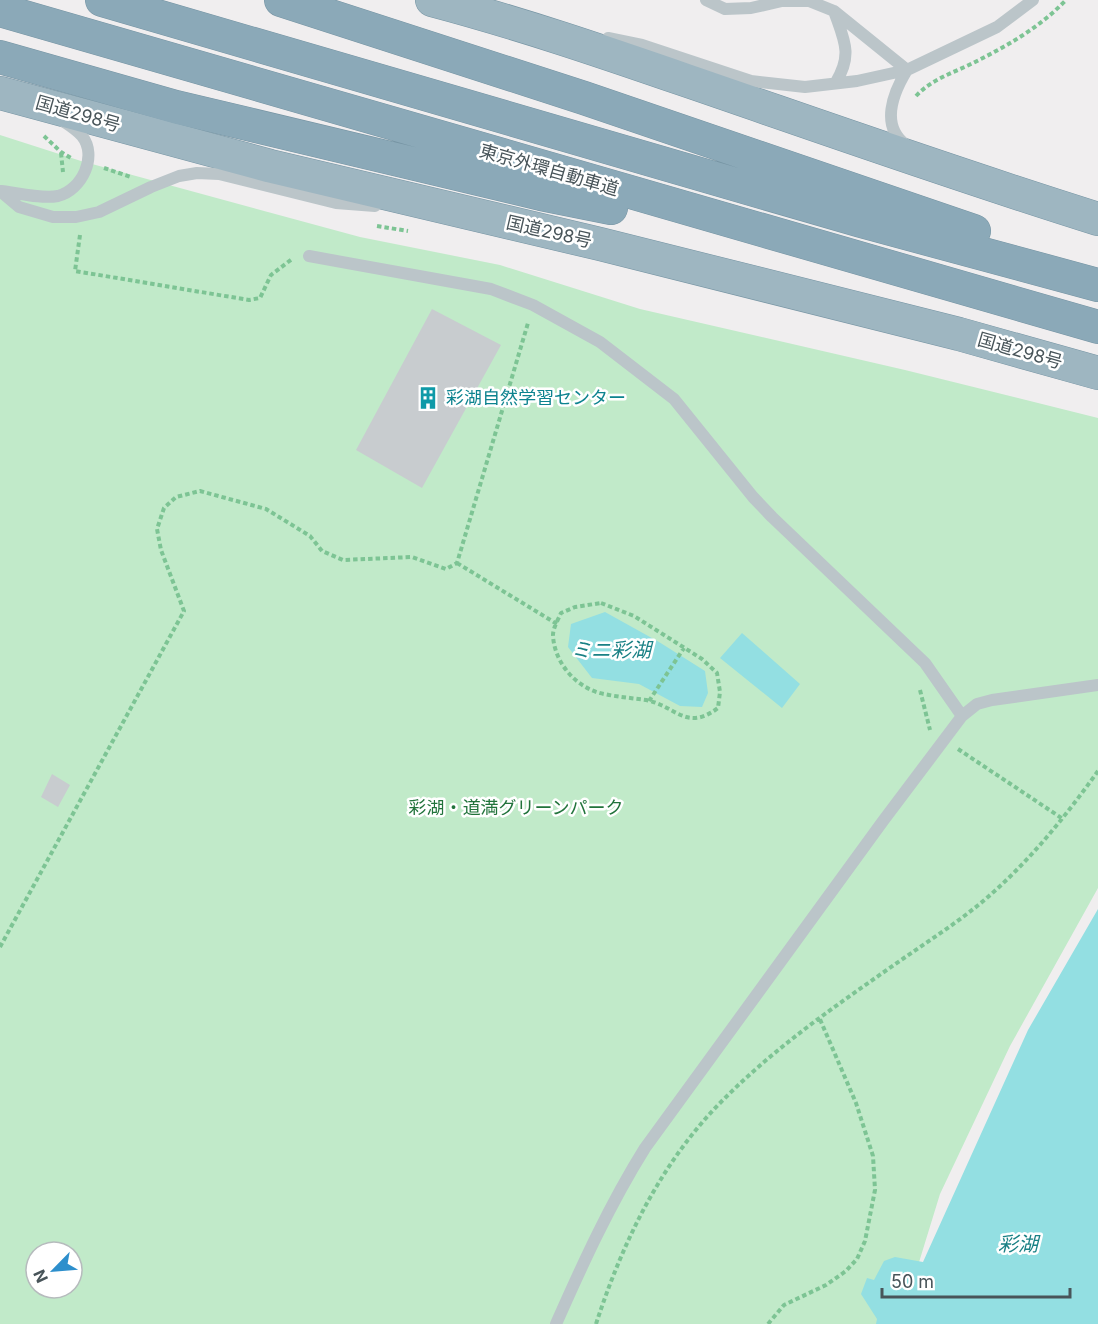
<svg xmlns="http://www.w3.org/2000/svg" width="1098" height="1324" font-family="Inter,'Noto Sans JP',sans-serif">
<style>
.green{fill:#c1eac9;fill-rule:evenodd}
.water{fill:#93dfe2}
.building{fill:#c8cccf}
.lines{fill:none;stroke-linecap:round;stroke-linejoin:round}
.trunk-casing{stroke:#7694a3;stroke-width:34}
.motorway-casing{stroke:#7694a3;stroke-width:34}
.path{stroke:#7dc494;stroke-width:4;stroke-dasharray:4.5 3;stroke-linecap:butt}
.service{stroke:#bbc5c9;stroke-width:12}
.trunk{stroke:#9eb6c1;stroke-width:33}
.motorway{stroke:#8ba9b8;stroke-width:33}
.labels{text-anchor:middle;stroke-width:5;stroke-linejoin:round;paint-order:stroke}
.street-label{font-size:18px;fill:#485459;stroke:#fff}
.culture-label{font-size:18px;fill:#0d838f;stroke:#fff;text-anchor:start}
.park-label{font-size:18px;fill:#21733b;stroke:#fff}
.water-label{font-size:20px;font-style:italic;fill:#1a8185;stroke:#fff}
</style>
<rect width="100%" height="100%" fill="#f0eeef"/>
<path class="green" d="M 0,135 L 81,161 L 360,237 L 500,265 L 640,309 L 905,370 L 1098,418 L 1098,888 L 1010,1046 L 940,1194 L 900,1324 L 0,1324 ZM 36,1252 L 72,1252 L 72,1288 L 36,1288 Z"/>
<path class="water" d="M 605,612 L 659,642 L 705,671 L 708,693 L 702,707 L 680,706 L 639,684 L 592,678 L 568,647 L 571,624 Z
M 742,633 L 800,684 L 782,708 L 720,658 Z
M 1098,909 L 1098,1324 L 876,1324 L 877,1319 L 861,1294 L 867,1278 L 874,1280 L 884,1261 L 895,1257 L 923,1262 L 1028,1030 Z"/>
<path class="building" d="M 432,309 L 501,345 L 422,488 L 356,450 Z
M 52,774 L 70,785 L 58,807 L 41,797 Z"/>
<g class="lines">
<g class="trunk-casing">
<path id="trunk" d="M 432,0 C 519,23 604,52 688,81 C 825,128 960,176 1098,219
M 0,93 L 270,166 L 600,244 L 959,334 L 1098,373"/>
</g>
<g class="motorway-casing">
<path id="motorway" d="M 102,0 L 861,221 L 1098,285
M 281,0 L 584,98 L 974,231
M 0,10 L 1098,327
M 0,57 L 176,107 L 541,194 L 611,208"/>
</g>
<path class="path" d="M 916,96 C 932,79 953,73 973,63 C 1007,46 1039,28 1066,0
M 44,136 L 61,152 L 71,158
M 61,153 L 63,172
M 104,168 L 131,177
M 377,226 L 408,231
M 80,235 L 75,271 L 249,300 L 260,298 L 271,275 L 292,259
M 457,563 L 557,624
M 601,603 L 634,616 L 702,659 L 717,673 L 720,692 L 718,708 C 686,732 676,706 646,700 C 632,698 618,697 604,694 C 577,689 554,663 553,635 C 553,628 558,620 561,613 L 575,607 Z
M 920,690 L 930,730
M 649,701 L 684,648
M 958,749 L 1063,819
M 0,947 L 184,611 L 161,550 L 157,529 L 164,508 L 176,497 L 200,491 L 266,509 L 310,536 L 322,551 L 343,560 L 412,557 L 446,569 L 457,563 L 528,323
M 596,1324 C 623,1241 662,1160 725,1098 C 779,1044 841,1002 904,958 C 936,936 969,915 998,888 C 1036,853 1068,813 1098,771
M 768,1324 L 784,1305 L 826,1285 L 846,1271 L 857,1259 L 865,1241 L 875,1190 L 873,1156 L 856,1103 L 819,1017"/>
<path class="service" d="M 706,0 L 725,9 L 751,8 L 782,1 L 809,1 L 834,11
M 608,38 L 642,45 L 751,81 L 805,87 L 857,81 L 907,70 L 997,27 L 1033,0
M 836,82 C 853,54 844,40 834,11 L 907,70 C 893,93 880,126 906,145
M 0,191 L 19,207 L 53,217 L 76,217 L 99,212 L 151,187 L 179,176 L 197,173 L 219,174 L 336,203 L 375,206
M 1,191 C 18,193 41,199 58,196 C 82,190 98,156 82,136 C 77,130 69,125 63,121
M 309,256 L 491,289 L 533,305 L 600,342 L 674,399 L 753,497 L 772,517 L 925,663 L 962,716
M 556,1324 C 583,1263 610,1204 645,1148 L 883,821 L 962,716 L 977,704 L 992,700 L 1098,685"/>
<use href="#trunk" class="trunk"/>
<use href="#motorway" class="motorway"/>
</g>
<defs>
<g id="building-bare" transform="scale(1.8)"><path d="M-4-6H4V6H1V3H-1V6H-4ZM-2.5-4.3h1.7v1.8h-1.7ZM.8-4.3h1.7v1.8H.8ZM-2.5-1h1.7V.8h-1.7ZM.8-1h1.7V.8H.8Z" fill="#0f9aa8" stroke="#fff" stroke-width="2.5" paint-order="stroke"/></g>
</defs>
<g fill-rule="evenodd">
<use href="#building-bare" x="428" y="398"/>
</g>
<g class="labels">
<g class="street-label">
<text transform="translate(78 114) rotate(16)" y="6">国道298号</text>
<text transform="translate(549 170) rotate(16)" y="6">東京外環自動車道</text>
<text transform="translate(549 232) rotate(13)" y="6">国道298号</text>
<text transform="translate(1020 351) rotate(16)" y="6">国道298号</text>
</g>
<g class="culture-label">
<text x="446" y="404">彩湖自然学習センター</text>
</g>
<g class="park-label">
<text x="516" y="814">彩湖・道満グリーンパーク</text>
</g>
<g class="water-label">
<text x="611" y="657">ミニ彩湖</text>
<text x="1018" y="1251">彩湖</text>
</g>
</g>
<g transform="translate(54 1270) rotate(245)"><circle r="28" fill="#ffffff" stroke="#b6bbbd" stroke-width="1.5"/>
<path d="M0-4.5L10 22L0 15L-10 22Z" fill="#2d8fcc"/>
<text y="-9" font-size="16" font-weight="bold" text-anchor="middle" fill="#485459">N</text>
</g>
<path d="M882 1288v9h188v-9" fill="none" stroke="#485459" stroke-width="3"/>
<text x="891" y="1288" font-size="18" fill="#485459" stroke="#ffffff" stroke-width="4.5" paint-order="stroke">50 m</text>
</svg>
